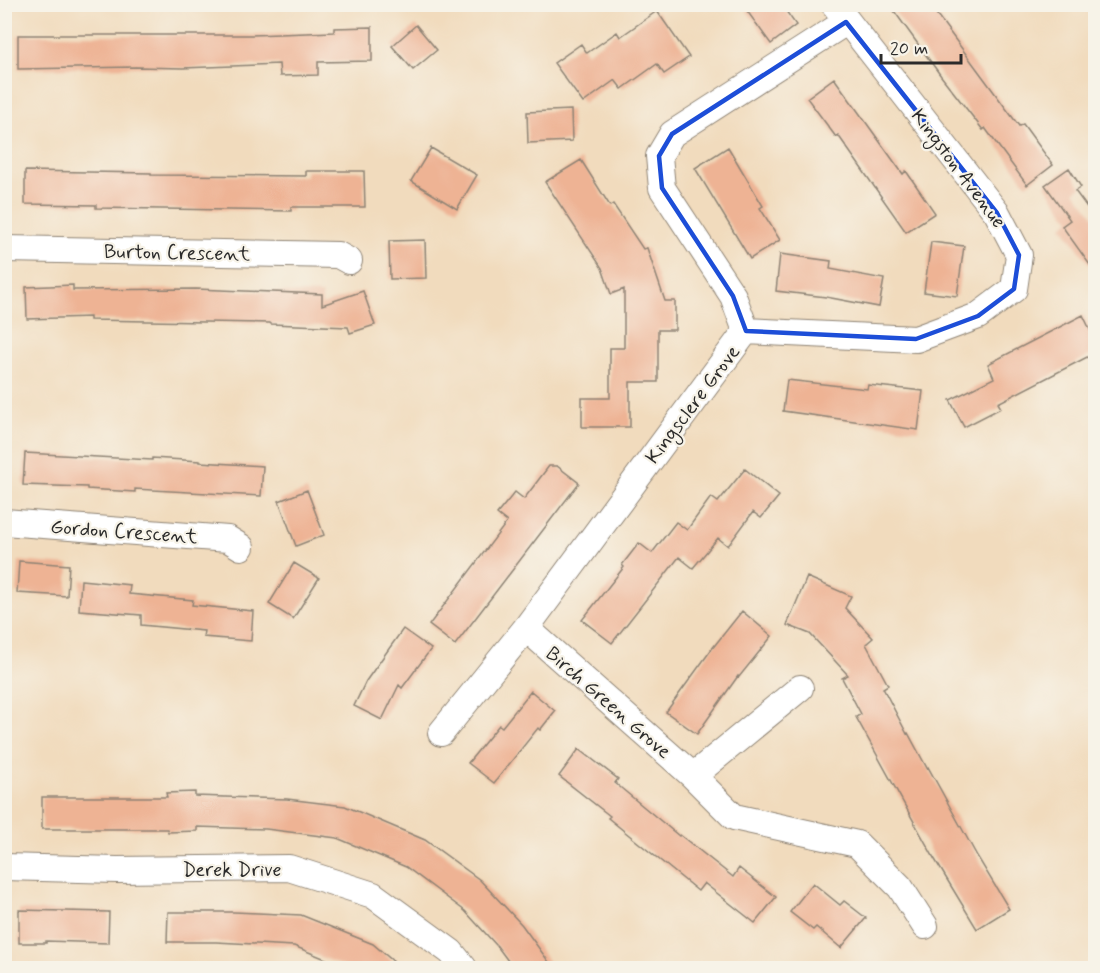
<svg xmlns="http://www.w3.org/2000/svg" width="1100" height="973" font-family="Mynerve,sans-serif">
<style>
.building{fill:#eeb394}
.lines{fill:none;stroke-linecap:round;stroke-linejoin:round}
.minor-casing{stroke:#8e8374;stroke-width:28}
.minor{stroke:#fff;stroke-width:26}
.marked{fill:none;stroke:#1d4ed8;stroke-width:4.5;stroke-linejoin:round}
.labels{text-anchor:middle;stroke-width:4.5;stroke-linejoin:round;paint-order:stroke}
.street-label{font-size:20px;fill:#2b2b2b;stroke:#f7f3e8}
</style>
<rect width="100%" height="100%" fill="#f7f3e8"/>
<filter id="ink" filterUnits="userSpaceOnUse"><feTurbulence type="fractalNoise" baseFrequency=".0167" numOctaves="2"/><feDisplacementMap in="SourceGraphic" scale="12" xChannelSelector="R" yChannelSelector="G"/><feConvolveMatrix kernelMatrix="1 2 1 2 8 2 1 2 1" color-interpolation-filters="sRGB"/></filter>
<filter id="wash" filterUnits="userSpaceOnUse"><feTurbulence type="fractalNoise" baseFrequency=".008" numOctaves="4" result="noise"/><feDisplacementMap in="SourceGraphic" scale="24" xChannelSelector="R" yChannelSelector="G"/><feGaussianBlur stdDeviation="1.35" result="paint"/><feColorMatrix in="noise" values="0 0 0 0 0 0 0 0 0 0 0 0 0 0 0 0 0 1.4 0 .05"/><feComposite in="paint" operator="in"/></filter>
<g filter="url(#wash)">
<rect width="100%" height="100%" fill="#f1dbbd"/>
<g id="blocks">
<path class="building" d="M 742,4 L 781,4 L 796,25 L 771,44 Z
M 889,4 L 929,4 L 1019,126 L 1023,124 L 1053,165 L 1027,185 L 985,128 L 983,130 L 941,76 Z
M 657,11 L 689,57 L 664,74 L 657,64 L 622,89 L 615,80 L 583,103 L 554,63 L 581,44 L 587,53 L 617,32 L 620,37 Z
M 416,25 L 437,50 L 413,70 L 392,46 Z
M 372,27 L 372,61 L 318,62 L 318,75 L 280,76 L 279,64 L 183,68 L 136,67 L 18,69 L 18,35 L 252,35 L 334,32 L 334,28 Z
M 834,78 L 903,174 L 906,171 L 935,213 L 906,232 L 838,135 L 836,137 L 807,98 Z
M 571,110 L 572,141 L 528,143 L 527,112 Z
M 728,147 L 763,206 L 760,208 L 780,240 L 750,259 L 695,168 Z
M 431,148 L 477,175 L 457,209 L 411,181 Z
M 581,160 L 610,206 L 613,204 L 643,249 L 647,248 L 665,301 L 675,301 L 675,330 L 658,330 L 658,382 L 630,382 L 630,427 L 582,427 L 582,398 L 610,398 L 610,348 L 624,348 L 624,289 L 611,294 L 602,268 L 545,182 Z
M 1069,168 L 1081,187 L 1075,191 L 1095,218 L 1095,272 L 1062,226 L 1070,220 L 1045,185 Z
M 25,171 L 151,173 L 151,175 L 306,176 L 306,171 L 364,171 L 365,207 L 291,207 L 291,211 L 96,208 L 96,205 L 25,204 Z
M 425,240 L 426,278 L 390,279 L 389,241 Z
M 931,242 L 964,246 L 957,296 L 924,292 Z
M 780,254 L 831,261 L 830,269 L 884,279 L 879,307 L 826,297 L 776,291 Z
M 73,285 L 73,290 L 196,289 L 322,294 L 322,305 L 363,291 L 375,325 L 350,333 L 348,327 L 271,324 L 270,323 L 90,320 L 90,317 L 27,319 L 26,287 Z
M 1083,315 L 1095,340 L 1095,353 L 998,403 L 1001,408 L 964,427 L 950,400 L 994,378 L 988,364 Z
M 787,380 L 867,389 L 868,385 L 923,391 L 918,430 L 783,411 Z
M 25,453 L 152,460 L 152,458 L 200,461 L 200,462 L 263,466 L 261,496 L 135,489 L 135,492 L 87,489 L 87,487 L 23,485 Z
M 549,466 L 557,466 L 579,483 L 455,645 L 429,625 L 507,522 L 497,514 L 515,492 L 524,499 Z
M 745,469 L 779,496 L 761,518 L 753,512 L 728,546 L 718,538 L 693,568 L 679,557 L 612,643 L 582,620 L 624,567 L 622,565 L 639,543 L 652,553 L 676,522 L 687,530 L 711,497 L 718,502 Z
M 307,490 L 324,535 L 296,546 L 279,501 Z
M 19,561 L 69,565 L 67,596 L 17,593 Z
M 294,563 L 319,578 L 293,619 L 269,604 Z
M 807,577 L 851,596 L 845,608 L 873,638 L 866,644 L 888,685 L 883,688 L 907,734 L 908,733 L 927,768 L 928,767 L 977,856 L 1009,909 L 977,929 L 934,858 L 856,717 L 861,714 L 842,678 L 848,675 L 810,634 L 787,625 Z
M 81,580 L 130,585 L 129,594 L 193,600 L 192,605 L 253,611 L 251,641 L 203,637 L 204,631 L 141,625 L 141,615 L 79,610 Z
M 742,611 L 772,636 L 739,677 L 738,676 L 697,734 L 666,712 L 711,650 Z
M 403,629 L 431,649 L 402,688 L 399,685 L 382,720 L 354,706 L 366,681 Z
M 531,691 L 555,711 L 540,730 L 538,728 L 494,783 L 468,763 L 499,725 L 502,727 Z
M 579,749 L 618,779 L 615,783 L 679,836 L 680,835 L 733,877 L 739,868 L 776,897 L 755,923 L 704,883 L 698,891 L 608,818 L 610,816 L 559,776 Z
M 195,792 L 195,796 L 287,799 L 345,806 L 425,840 L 480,880 L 522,925 L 554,969 L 514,969 L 497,946 L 465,911 L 406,867 L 337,838 L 266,829 L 197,827 L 197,831 L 168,832 L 167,829 L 42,829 L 42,797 L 167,797 L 166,793 Z
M 813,883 L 840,905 L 844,901 L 866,918 L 841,948 L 816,927 L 813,930 L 790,912 Z
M 19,910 L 109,912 L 108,943 L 46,941 L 46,943 L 19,943 Z
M 168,912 L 234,912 L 301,915 L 373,944 L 402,969 L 350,969 L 294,946 L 216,942 L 167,942 Z"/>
</g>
</g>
<g filter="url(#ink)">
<use href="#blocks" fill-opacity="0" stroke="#8e8374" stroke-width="1.5"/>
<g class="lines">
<g class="minor-casing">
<path id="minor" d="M 4,249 L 338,255 L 349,261
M 746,331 L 916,339 L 978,316 L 1014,289 L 1019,255 L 997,213 L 834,4
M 4,522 L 228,539 L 241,547
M 526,628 L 693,776 L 734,817 L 857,844 L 900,887 L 925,926
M 441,733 L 526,628 L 746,331 L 733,296 L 662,188 L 659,156 L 672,134 L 846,22
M 693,776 L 800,688
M 4,867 L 117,870 L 289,868 L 373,895 L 451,952 L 464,968"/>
</g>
<use href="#minor" class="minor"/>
</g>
</g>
<path class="marked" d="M 846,22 L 997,213 L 1019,255 L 1014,289 L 978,316 L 916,339 L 746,331 L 733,296 L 662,188 L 659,156 L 672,134 Z"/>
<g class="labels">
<g class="street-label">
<text transform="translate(959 168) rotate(53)" y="7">Kingston Avenue</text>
<text transform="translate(177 252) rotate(1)" y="7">Burton Crescent</text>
<text transform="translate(692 404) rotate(-53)" y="7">Kingsclere Grove</text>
<text transform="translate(124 531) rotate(4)" y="7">Gordon Crescent</text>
<text transform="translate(609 702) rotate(41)" y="7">Birch Green Grove</text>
<text x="232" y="876">Derek Drive</text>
</g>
</g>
<rect width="1100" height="973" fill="none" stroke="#f7f3e8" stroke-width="24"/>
<path d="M881 54v9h80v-9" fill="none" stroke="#2b2b2b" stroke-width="3"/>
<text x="890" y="54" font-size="18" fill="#2b2b2b" stroke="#f7f3e8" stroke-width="4.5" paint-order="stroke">20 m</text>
</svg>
